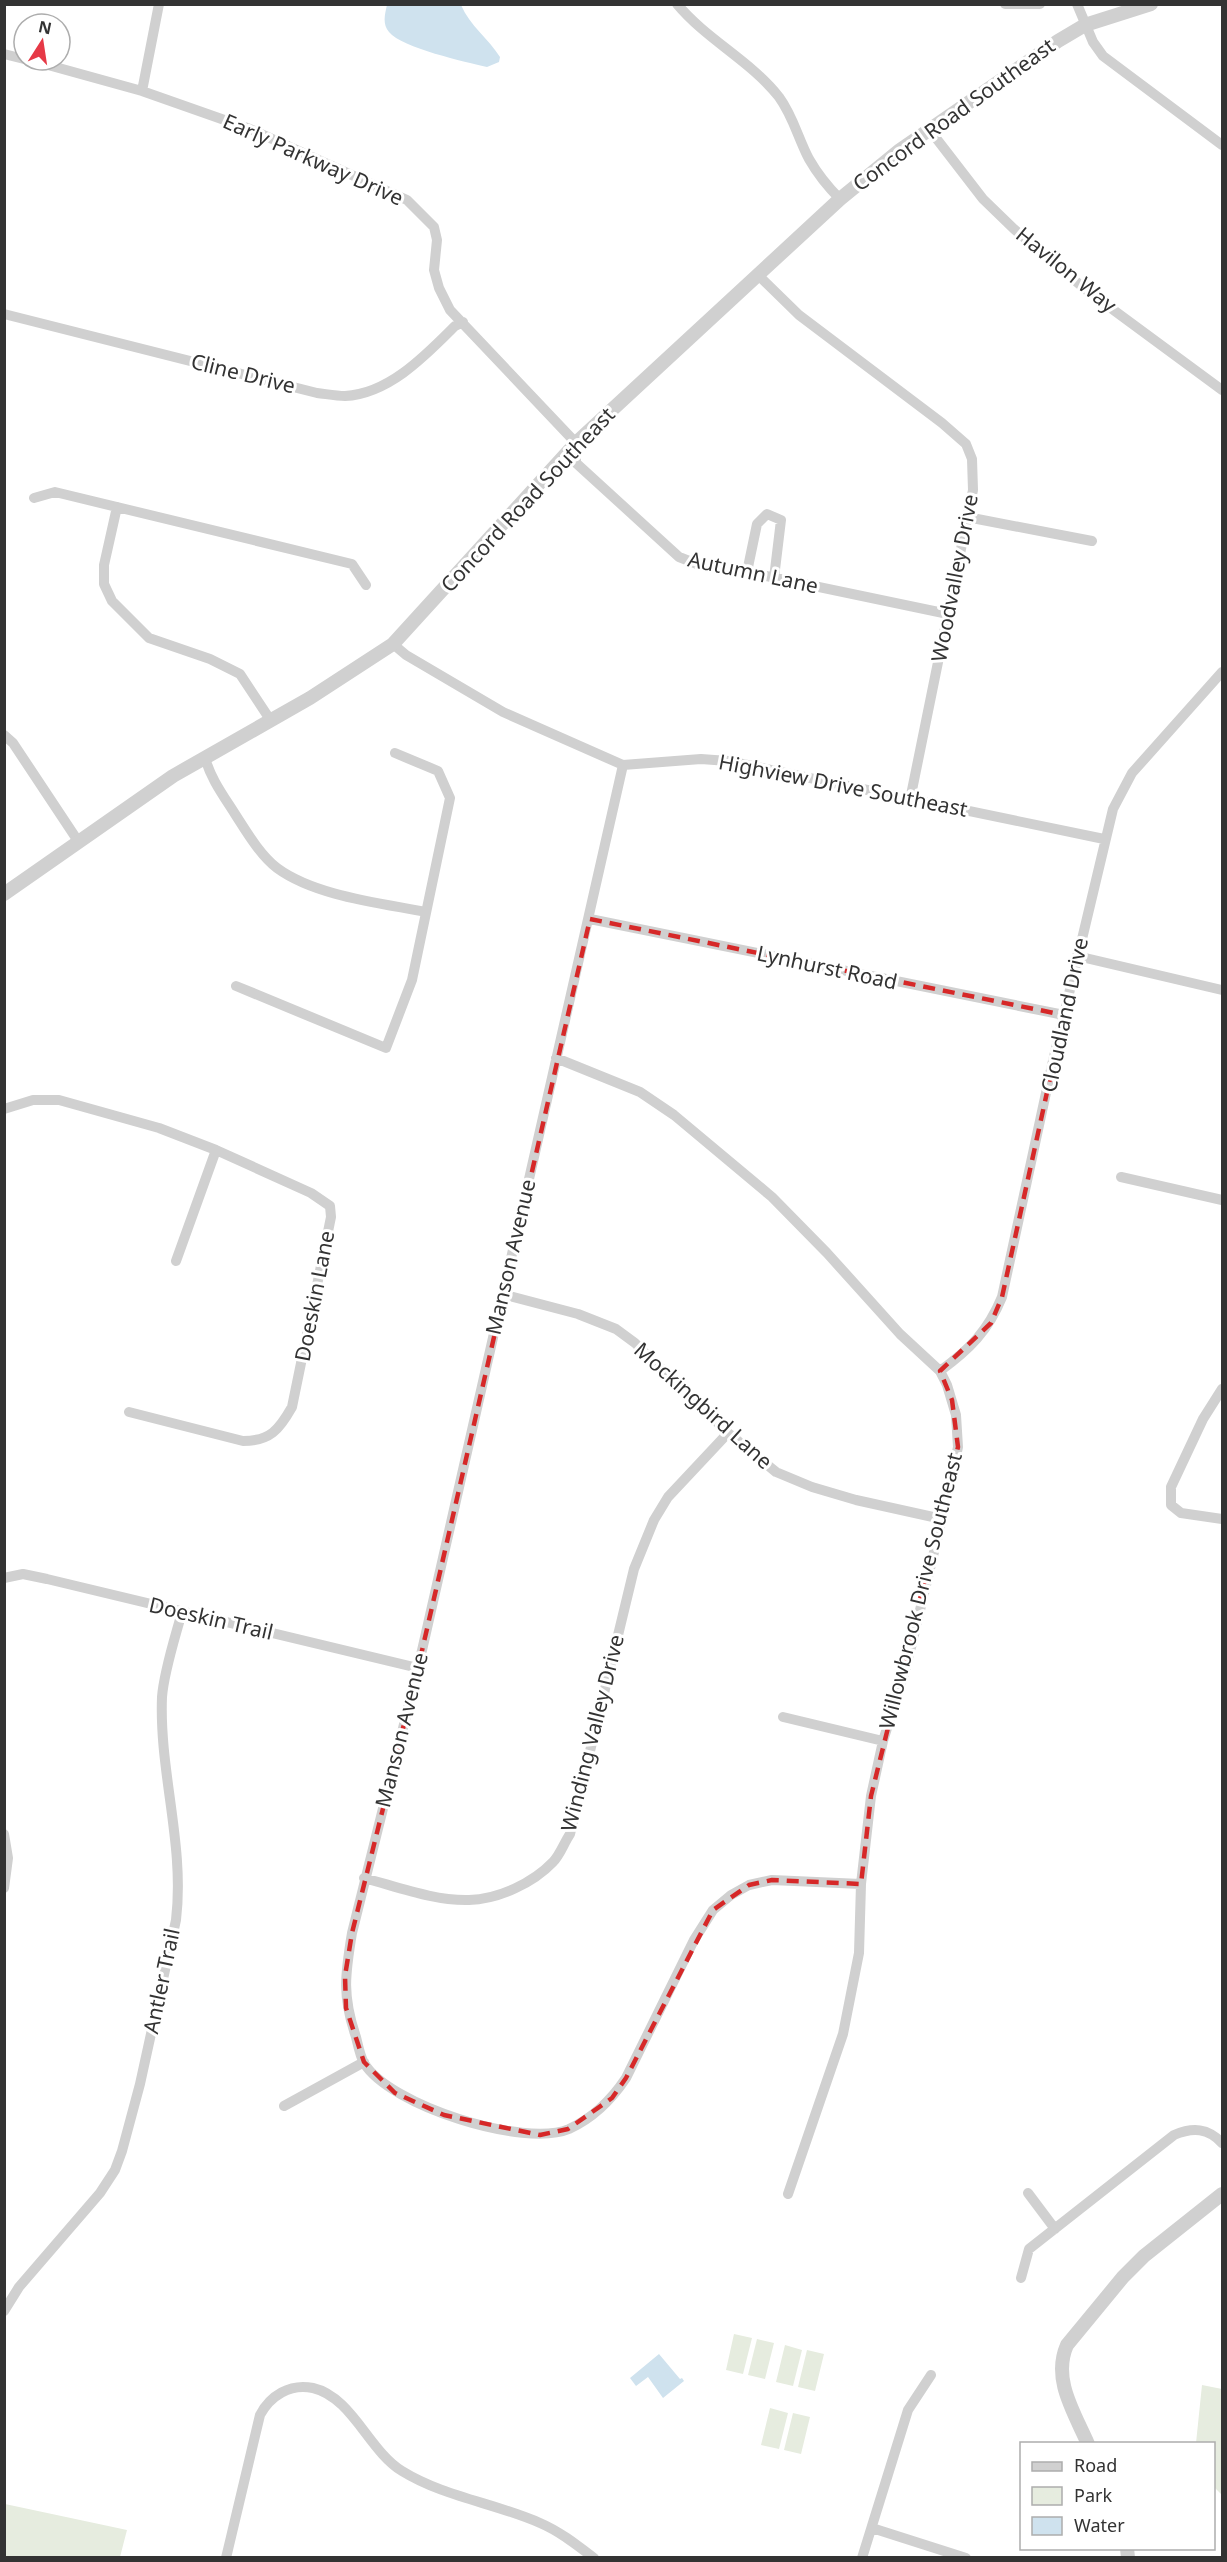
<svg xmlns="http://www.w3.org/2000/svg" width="1227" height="2562" font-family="'Noto Sans',sans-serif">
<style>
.green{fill:#e6ecdf}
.water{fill:#cfe2ee}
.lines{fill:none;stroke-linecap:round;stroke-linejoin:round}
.minor{stroke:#d0d0d0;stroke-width:10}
.tertiary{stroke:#d0d0d0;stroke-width:14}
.marked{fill:none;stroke:#d62828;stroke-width:4.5;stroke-dasharray:12 8;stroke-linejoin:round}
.labels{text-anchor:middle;stroke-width:6;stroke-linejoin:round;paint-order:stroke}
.street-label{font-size:21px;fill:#333;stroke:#fff}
</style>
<rect width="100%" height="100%" fill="#fff"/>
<path class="green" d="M 734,2334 L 752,2338 L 743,2374 L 726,2370 Z
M 757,2339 L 774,2343 L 765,2379 L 748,2375 Z
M 785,2345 L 802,2350 L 793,2386 L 776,2382 Z
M 807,2350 L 824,2354 L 815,2391 L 798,2387 Z
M 1202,2385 L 1222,2389 L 1222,2495 L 1214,2487 L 1214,2444 L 1196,2443 Z
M 770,2408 L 788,2413 L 779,2449 L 761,2445 Z
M 793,2413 L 810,2417 L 801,2454 L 784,2450 Z
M 5,2504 L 127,2530 L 120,2557 L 5,2557 Z"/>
<path class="water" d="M 387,5 L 461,5 C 470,26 488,38 500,57 L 499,62 L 487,67 C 466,62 402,48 389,32 C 382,24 385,14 387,5 Z
M 659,2354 L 680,2379 L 682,2378 L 684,2381 L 663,2398 L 648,2377 L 636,2386 L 630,2378 Z"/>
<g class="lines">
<path class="minor" d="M 677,4 C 707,40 751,61 779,97 C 793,116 798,138 809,159 C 817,173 828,187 840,199
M 1005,4 L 1040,4
M 1077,4 L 1093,42 L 1103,56 L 1222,145
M 4,54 L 24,59
M 30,60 L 142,91 L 250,129 L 407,200 L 434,227 L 437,240 L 434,270 L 439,288 L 450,310 L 576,443 L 576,463 L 679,557 L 697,564 L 747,572 L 948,614
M 142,91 L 159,4
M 929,129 L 983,199 L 1014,229 L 1085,289 L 1222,390
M 757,274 L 799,315 L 942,423 L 966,444 L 972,459 L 973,490 L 910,800
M 4,314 L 317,393 C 326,394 336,396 345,396 C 389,394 426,355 455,326 L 463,322
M 34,498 L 55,492 L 352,564 L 366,585
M 117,507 L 104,565 L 104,584 L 112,601 L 149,638 L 210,659 L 240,674 L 271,721
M 967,517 L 1092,541
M 747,572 L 757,524 L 767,514 L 781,520 L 774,578
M 393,644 L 406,655 L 503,712 L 623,765 L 701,759 L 728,761 L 1104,839
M 4,735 L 13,743 L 78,841
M 205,758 C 211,779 223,795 235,814 C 246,831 260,855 277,868 C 315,896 380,903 426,912
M 623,765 L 418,1668 L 352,1933 C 345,1975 342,1996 356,2037 C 358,2045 360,2056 364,2063 C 390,2106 525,2148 569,2129 C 593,2118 612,2099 626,2078 L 694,1940 L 713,1910 L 731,1895 L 749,1885 L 772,1880 L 861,1884
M 590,919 L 1064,1015
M 1077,956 L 1222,990
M 236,986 L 386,1048 L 412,980 L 450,798 L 438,771 L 395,753
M 556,1058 L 640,1092 L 674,1115 L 772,1197 L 827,1253 L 900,1334 L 940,1371 L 947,1385 L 956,1415 L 958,1447 L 948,1494 L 907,1664 L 883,1741 L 871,1796 L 861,1884 L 859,1953 L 843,2034 L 788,2194
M 4,1109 L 33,1100 L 59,1100 L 159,1128 L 216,1150 L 311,1193 L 330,1206 L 331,1217 L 292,1407 C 279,1430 270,1441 243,1441 L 129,1412
M 1121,1177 L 1222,1200
M 176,1261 L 216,1150
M 502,1294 L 578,1314 L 616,1329 L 635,1343 L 728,1433 L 776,1472 L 812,1487 L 856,1500 L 942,1519
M 940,1371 C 970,1349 988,1331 1002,1297 L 1052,1065 L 1113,809 L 1132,773 L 1222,672
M 1222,1389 L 1203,1419 L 1171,1487 L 1171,1505 L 1181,1513 L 1222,1519
M 4,1578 L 23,1574 L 47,1579 L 418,1668
M 783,1717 L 883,1741
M 4,1834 L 8,1858 L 4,1888
M 364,1878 C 398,1887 435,1901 469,1900 C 499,1899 533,1883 553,1862 C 560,1855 564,1843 570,1834 L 634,1569 L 654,1520 L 668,1497 L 728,1433
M 284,2106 L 364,2062
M 1028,2193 L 1055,2229
M 1021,2278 L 1029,2249 L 1174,2135 C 1193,2127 1208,2128 1222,2143
M 4,2311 L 19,2287 L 100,2193 L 115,2170 L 122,2151 L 140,2084 L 176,1920 C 185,1845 159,1772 162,1697 C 164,1671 175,1638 182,1612
M 872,2528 L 966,2558
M 226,2558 L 260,2415 C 270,2396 290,2383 313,2388 C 352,2397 369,2451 402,2471 C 444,2497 495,2503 540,2523 C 559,2531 577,2545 594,2558
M 862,2558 L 908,2410 L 931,2375"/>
<path class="tertiary" d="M 4,894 L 173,776 L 310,698 L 393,644 L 576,443 L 840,199 L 900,150 L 1058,41 L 1085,25 L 1151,4
M 1088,2444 C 1074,2412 1052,2379 1067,2345 L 1123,2277 L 1144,2256 L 1222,2194
M 1127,2548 L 1128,2558"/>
</g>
<path class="marked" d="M 590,919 L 1064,1015 L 1002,1297 L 991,1323 L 940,1371 L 952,1400 L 958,1447 L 871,1796 L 861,1884 L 772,1880 L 749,1885 L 713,1910 L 626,2078 L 612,2098 L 568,2129 L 540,2135 L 444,2115 L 395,2093 L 364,2062 L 346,2008 L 345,1976 L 352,1933 L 418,1668 Z"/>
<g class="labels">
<g class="street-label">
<text transform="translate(954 115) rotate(-36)" y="7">Concord Road Southeast</text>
<text transform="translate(313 160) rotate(24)" y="7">Early Parkway Drive</text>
<text transform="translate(1066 270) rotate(39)" y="7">Havilon Way</text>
<text transform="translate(243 374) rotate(14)" y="7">Cline Drive</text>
<text transform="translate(528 500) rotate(-47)" y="7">Concord Road Southeast</text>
<text transform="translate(753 573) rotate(12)" y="7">Autumn Lane</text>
<text transform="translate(955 578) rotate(-79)" y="7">Woodvalley Drive</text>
<text transform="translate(843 786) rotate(11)" y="7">Highview Drive Southeast</text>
<text transform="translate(827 968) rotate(12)" y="7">Lynhurst Road</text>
<text transform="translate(1065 1015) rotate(-78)" y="7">Cloudland Drive</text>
<text transform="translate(511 1257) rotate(-77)" y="7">Manson Avenue</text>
<text transform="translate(315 1296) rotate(-79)" y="7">Doeskin Lane</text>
<text transform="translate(703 1406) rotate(42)" y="7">Mockingbird Lane</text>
<text transform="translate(921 1591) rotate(-76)" y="7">Willowbrook Drive Southeast</text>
<text transform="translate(211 1619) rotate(13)" y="7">Doeskin Trail</text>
<text transform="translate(402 1730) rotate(-76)" y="7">Manson Avenue</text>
<text transform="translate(593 1733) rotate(-76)" y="7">Winding Valley Drive</text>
<text transform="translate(162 1981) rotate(-78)" y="7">Antler Trail</text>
</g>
</g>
<rect width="1227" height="2562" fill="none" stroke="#333333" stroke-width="12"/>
<rect x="1020" y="2442" width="195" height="108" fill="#ffffff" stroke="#adadad" stroke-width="1.5"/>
<rect x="1032" y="2462" width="30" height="9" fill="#d0d0d0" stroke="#adadad" stroke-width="1.5"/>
<text x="1074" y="2472" font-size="18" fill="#333333">Road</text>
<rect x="1032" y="2487" width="30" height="18" fill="#e6ecdf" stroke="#adadad" stroke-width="1.5"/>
<text x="1074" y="2502" font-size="18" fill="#333333">Park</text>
<rect x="1032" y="2517" width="30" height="18" fill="#cfe2ee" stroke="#adadad" stroke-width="1.5"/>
<text x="1074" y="2532" font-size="18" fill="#333333">Water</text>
<g transform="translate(42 42) rotate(12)"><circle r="28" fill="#ffffff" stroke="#adadad" stroke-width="1.5"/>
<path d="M0-4.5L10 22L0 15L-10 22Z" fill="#e63946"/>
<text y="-9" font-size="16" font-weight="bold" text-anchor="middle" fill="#333333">N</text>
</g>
</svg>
